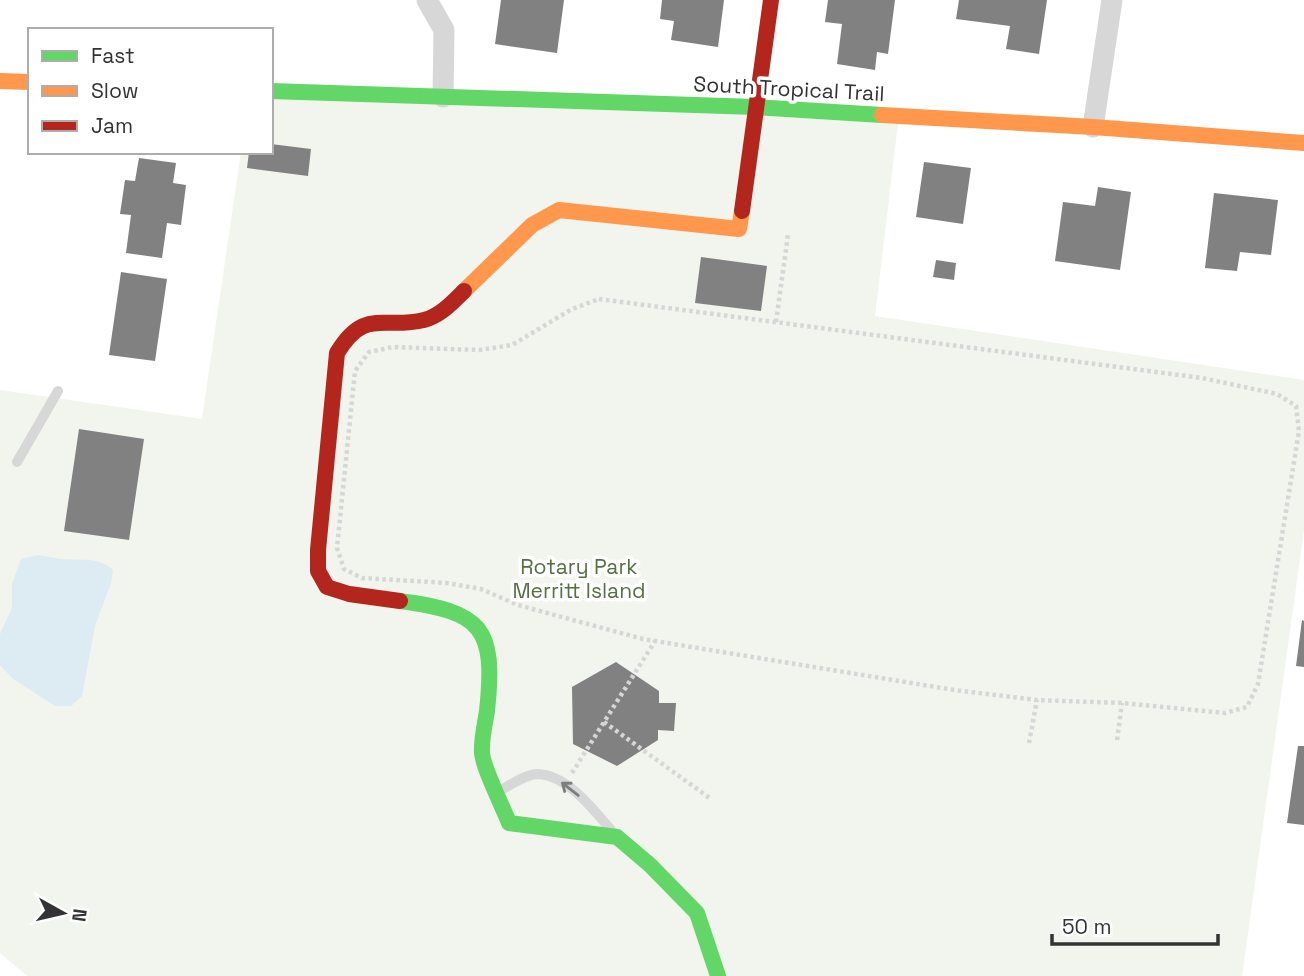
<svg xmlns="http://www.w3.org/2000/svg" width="1304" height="976" font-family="'Space Grotesk',sans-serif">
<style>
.green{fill:#f1f5ed}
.water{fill:#ddebf3}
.building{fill:#818181}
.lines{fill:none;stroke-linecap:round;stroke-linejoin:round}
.path{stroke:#d6d6d6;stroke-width:4.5;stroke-dasharray:3.5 3.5;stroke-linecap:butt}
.lane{stroke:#d7d7d7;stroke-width:10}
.street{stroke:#d7d7d7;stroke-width:21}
.fast{stroke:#63d668;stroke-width:16}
.slow{stroke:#ff974d;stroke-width:16}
.jam{stroke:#b3261e;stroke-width:16}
.oneway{stroke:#7d7d7d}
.labels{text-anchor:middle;stroke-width:7;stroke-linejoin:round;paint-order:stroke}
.street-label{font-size:21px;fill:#333;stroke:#fff}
.park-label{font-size:21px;fill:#56703f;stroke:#fff}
</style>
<rect width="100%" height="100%" fill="#fff"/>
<path class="green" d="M 271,91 L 899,115 L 875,316 L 1304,380 L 1304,530 L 1242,976 L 27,976 L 0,953 L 0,390 L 202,419 L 241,152 L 271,152 Z"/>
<path class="water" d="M 38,555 C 46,556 54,558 61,559 C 80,561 98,556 113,570 L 111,583 L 95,626 L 82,696 L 71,706 L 55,706 L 13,679 L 0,665 L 0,634 L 12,608 L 12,584 L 21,559 Z"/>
<path class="building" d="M 501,0 L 564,0 L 557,53 L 495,44 Z
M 662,0 L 724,0 L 718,47 L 671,40 L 674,21 L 660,19 Z
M 828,0 L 895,0 L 888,54 L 877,52 L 875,70 L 837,64 L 842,24 L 825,22 Z
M 959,0 L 1047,0 L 1039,54 L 1006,49 L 1010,26 L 956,19 Z
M 271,144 L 311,149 L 308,176 L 247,168 L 249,152 L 271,152 Z
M 139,158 L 176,163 L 173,183 L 186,185 L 181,225 L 167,223 L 162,258 L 126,253 L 131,215 L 120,214 L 125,180 L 135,181 Z
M 924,162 L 971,168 L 963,224 L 916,217 Z
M 1098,187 L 1131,192 L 1120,270 L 1055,261 L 1063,202 L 1095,206 Z
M 1214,193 L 1278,200 L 1271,255 L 1240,252 L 1237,271 L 1205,268 Z
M 701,257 L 767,266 L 761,311 L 695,303 Z
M 936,260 L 956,263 L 954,280 L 933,277 Z
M 121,272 L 167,279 L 155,361 L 109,355 Z
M 79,429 L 144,439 L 129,540 L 64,531 Z
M 1302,620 L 1304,621 L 1304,667 L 1296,666 Z
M 616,662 L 659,691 L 659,703 L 676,703 L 674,731 L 658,730 L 658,740 L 617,766 L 573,744 L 572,687 Z
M 1298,746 L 1304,746 L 1304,825 L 1287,823 Z"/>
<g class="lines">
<path class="path" d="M 599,299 L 1202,378 L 1277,394 L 1296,406 L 1299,431 L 1258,684 L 1247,707 L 1225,713 L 1122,703 L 1037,700 L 954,690 L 643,639 L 518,605 L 481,589 L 447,583 L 362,578 L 344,569 L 337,548 L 355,371 L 369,352 L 393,347 L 479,350 L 512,345 L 572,309 Z
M 776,322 L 788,235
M 604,722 L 711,799
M 1117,740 L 1122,703
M 1029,743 L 1037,700
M 572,773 L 655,641"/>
<path class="lane" d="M 17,462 L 58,391
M 498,792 C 509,786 525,774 538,774 C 567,775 594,810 611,830"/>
<path class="street" d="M 427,0 L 444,30 L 443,97
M 1093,127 L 1112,0"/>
<path class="fast" d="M 271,91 L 755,107 L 882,115
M 400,601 C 482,612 496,627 487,711 C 485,724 481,740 482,753 C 483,768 503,807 509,823 L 617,837 L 650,865 L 697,913 L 718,976"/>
<path class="slow" d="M 0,81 L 30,82
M 882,115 L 1093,127 L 1304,143
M 464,291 L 532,225 L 559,210 L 739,229 L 742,211"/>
<path class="jam" d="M 742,211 L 771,0
M 400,601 L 349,594 L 327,587 L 318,571 L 318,550 L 337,353 C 365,307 383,330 424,320 C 440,316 453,302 464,291"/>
</g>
<defs><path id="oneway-shaft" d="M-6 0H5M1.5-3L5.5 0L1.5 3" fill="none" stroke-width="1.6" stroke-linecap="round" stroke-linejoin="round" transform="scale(1.75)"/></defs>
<use class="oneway" href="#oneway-shaft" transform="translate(570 789) rotate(-142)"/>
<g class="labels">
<g class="street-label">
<text transform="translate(789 89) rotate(3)" y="7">South Tropical Trail</text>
</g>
<g class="park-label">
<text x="579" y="574">Rotary Park<tspan x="579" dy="24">Merritt Island</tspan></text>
</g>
</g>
<rect x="28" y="28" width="245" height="126" fill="#ffffff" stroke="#adadad" stroke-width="2"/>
<rect x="42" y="51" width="35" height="10" fill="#63d668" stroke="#adadad" stroke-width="2"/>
<text x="91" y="63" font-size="21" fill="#333333">Fast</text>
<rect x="42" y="86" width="35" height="10" fill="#ff974d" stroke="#adadad" stroke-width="2"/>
<text x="91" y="98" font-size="21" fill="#333333">Slow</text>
<rect x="42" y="121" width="35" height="10" fill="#b3261e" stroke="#adadad" stroke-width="2"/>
<text x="91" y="133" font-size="21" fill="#333333">Jam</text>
<g transform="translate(63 913) rotate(98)" stroke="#ffffff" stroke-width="5" paint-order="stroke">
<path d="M0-5L12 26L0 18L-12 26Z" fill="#333333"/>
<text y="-10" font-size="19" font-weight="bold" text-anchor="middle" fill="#333333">N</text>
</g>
<path d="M1052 934v10h166v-10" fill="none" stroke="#333333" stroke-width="3.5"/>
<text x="1062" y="934" font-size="21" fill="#333333" stroke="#ffffff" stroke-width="5" paint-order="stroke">50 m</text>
</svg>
